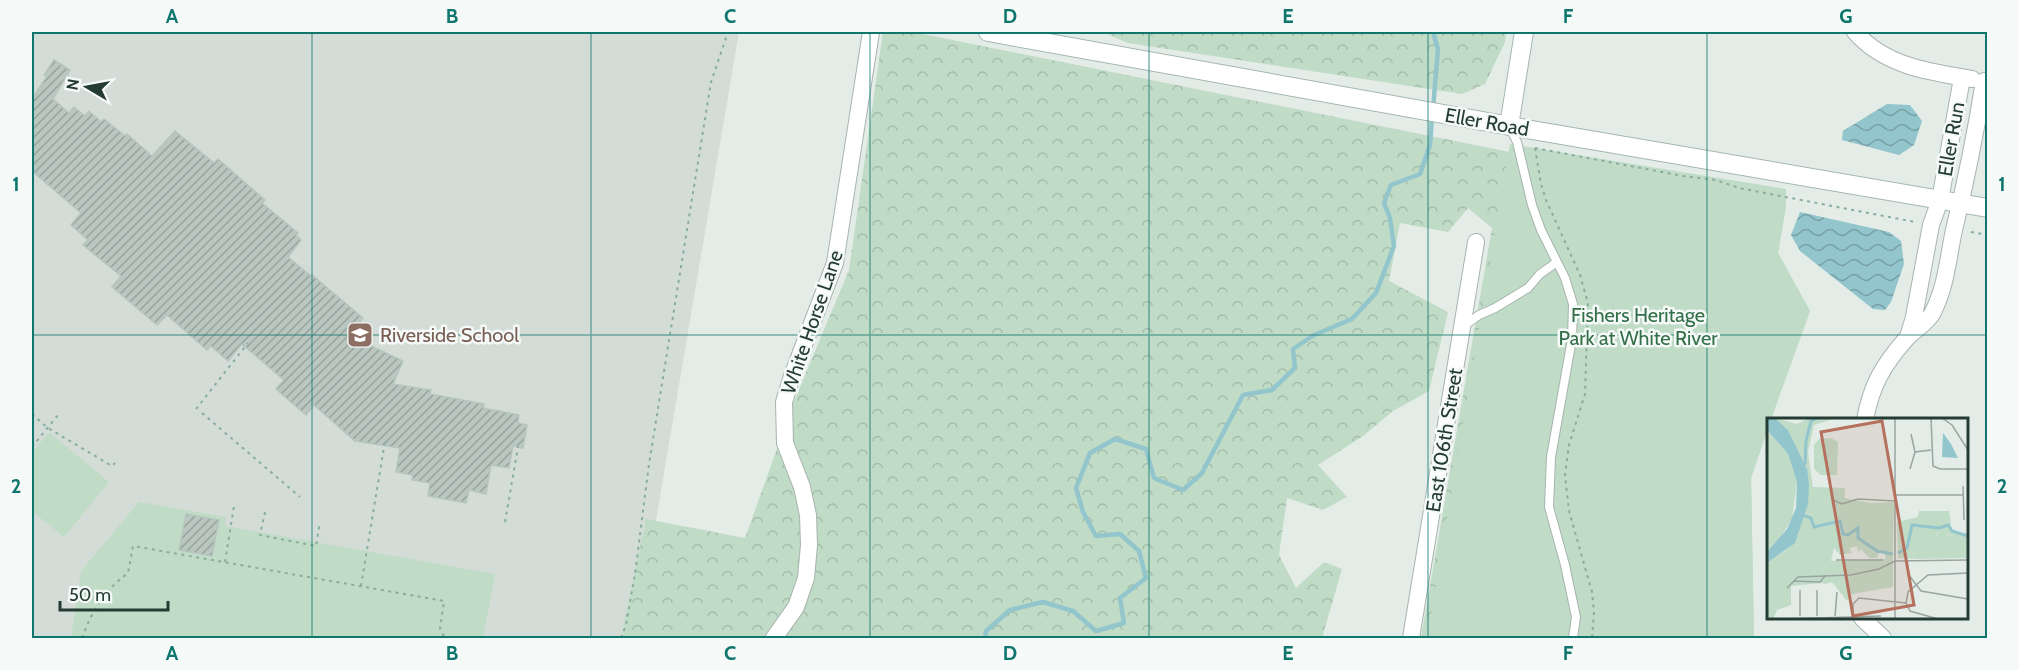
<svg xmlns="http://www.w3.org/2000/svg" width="2019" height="670" font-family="Cabin,sans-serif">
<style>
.built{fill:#d3dcd7}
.forest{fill:url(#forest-crowns)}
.park{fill:#c0dbc6}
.water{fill:url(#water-waves)}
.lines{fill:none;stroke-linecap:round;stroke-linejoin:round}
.stream{stroke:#92c5cc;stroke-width:4.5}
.building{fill:url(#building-hatch);stroke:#b7c5bf;stroke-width:1.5}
.lane-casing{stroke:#a7b4af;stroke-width:10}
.street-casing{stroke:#a7b4af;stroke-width:18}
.secondary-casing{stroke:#a4b7b0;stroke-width:20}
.path{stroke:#88ada0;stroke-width:2;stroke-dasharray:3 4.5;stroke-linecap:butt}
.lane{stroke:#fff;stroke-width:8}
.street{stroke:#fff;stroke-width:16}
.secondary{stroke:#fff;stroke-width:18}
.grid{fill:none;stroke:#0f766e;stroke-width:1.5;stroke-opacity:0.55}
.labels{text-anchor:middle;stroke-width:5;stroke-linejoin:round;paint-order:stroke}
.street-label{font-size:20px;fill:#253c35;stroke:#f5f9f7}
.park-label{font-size:20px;fill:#336f48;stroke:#f5f9f7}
.education-label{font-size:20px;fill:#785e54;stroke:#f5f9f7;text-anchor:start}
.inset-river{fill:none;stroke:#92c5cc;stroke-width:3}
.inset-road{fill:none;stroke:#98a6a0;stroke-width:1.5}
.view{fill:#b5715d;fill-opacity:0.15;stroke:#b5715d;stroke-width:3}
.inset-edge{fill:none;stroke:#253c35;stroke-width:3}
.neatline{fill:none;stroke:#0f766e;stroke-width:2}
.grid-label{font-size:20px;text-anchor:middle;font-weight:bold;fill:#0f766e}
</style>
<defs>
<pattern id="forest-crowns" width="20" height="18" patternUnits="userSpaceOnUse" patternTransform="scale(1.5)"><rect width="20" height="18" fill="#c0dbc6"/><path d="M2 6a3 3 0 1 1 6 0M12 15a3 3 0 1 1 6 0" fill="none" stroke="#a5bdab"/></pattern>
<pattern id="water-waves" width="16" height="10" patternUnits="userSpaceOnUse" patternTransform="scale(1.5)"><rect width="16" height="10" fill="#92c5cc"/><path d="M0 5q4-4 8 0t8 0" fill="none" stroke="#77a1a6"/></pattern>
<pattern id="building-hatch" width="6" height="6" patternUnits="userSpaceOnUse" patternTransform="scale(1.5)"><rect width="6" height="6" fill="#bac7c1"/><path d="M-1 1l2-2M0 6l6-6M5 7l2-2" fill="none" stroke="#97a39e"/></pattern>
</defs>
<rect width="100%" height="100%" fill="#e4ece8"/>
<path class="built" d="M 32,32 L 739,32 L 636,638 L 32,638 Z"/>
<path class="forest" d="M 883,32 L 913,32 L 1549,160 L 1786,206 L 1778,253 L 1810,311 L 1771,419 L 1768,420 L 1768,428 L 1751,478 L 1754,638 L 1421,638 L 1492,228 L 1468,208 L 1448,232 L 1400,223 L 1389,281 L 1448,312 L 1429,391 L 1393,411 L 1363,436 L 1318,465 L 1347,497 L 1323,510 L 1287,498 L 1279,555 L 1296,588 L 1324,562 L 1342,569 L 1322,638 L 621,638 L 646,519 L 745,538 L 793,404 L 849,270 Z
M 1103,32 L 1506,32 L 1505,42 L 1485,84 L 1462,94 L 1128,43 Z"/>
<path class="park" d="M 1510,144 L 1786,189 L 1786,206 L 1778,253 L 1810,311 L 1771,419 L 1768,420 L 1768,428 L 1751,478 L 1754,638 L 1427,638 Z
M 49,432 L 109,482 L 64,537 L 32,511 L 32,453 Z
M 139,502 L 226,517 L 225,526 L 495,574 L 483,638 L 71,638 L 81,571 Z"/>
<path class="water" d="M 1887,104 L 1910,105 L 1922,121 L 1914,145 L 1899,155 L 1842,140 L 1843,131 Z
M 1800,212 L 1889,232 L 1901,241 L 1904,264 L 1891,302 L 1885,310 L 1873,309 L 1800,251 L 1791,235 Z"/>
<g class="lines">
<path class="stream" d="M 1433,109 L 1438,49 L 1433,32
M 985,638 L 986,631 L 1010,610 L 1043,602 L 1073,611 L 1096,631 L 1124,623 L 1120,598 L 1146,578 L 1139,551 L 1120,534 L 1096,536 L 1083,512 L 1076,488 L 1090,453 L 1115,439 L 1146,449 L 1154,478 L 1183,490 L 1202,473 L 1243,395 L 1272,390 L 1295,368 L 1293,349 L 1314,335 L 1352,319 L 1376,293 L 1394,246 L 1390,218 L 1384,203 L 1391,185 L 1420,174 L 1430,145 L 1432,117"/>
</g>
<path class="building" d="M 54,60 L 70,70 L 53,99 L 69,113 L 74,107 L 85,116 L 89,111 L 101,122 L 104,119 L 125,136 L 127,134 L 152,156 L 175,131 L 214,163 L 218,159 L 265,200 L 262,203 L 298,233 L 296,235 L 301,240 L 288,257 L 311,276 L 312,275 L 363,318 L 355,327 L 370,340 L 367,344 L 403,361 L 393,384 L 431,390 L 430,394 L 484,404 L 483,408 L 519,415 L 518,423 L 527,425 L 523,448 L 513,446 L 509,468 L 491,465 L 486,494 L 469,490 L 466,503 L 428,496 L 430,483 L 412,480 L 413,475 L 396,472 L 400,448 L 355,441 L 314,405 L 306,415 L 276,389 L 284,380 L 242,344 L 228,361 L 211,346 L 207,350 L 167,315 L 157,325 L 112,287 L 121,276 L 83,245 L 88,240 L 71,225 L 81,213 L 32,171 L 32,99 L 47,76 L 44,75 Z
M 186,514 L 219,520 L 212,556 L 179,550 Z"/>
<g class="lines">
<g class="lane-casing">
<path id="lane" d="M 1509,126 L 1517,142 L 1532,205 L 1541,230 L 1565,278 L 1573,304 L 1572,339 L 1551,457 L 1549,507 L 1565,565 L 1576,617 L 1573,638
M 1464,326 L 1479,315 L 1495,308 L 1528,288 L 1540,274 L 1557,262"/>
</g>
<g class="street-casing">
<path id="street" d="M 1855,32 C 1885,66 1929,72 1972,79
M 1908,337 L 1914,317 L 1931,225 L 1940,200 L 1962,78
M 1865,420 C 1871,386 1883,365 1906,339 C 1914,330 1925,325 1932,314 C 1946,288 1948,258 1954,230 C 1966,181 1976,131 1984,81
M 1862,618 L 1883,638
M 774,638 L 796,607 L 806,578 L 809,545 L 808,515 L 802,487 L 785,443 L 784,402 L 792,376 L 835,263 L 871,32
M 1411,638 L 1476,242"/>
</g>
<g class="secondary-casing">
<path id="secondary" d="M 988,32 L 1532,130 L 1988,208
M 1509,126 L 1524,32"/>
</g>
<path class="path" d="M 1535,148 L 1541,184 L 1546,200 L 1580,275 L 1588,303 L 1585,394 L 1569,445 L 1565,475 L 1569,511 L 1592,592 L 1594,612 L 1592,638
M 1535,148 L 1683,176 L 1716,180 L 1739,188 L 1915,222
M 1971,232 L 1988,235
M 196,409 L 248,343
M 202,413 L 300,497
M 32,414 L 48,428 L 112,466 L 115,463
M 32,447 L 58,415
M 265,512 L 260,535 L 316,546 L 320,522
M 505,522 L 518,447
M 225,562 L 234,506
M 361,586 L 385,441
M 82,638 C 93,609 103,592 128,573 L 133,546 L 444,601 L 440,629 L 445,638
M 621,638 L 626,625 L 635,574 L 649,464 L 711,82 L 728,32"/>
<use href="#lane" class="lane"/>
<use href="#street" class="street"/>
<use href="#secondary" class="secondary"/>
</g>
<path class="grid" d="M 312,32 L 312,638M 591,32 L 591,638M 870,32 L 870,638M 1149,32 L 1149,638M 1428,32 L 1428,638M 1707,32 L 1707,638M 32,335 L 1988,335"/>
<defs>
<g id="school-square" transform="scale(1.35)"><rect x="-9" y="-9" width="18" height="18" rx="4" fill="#8d6e63" stroke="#f5f9f7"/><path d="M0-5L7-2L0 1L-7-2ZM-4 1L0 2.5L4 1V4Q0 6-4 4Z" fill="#fff"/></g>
</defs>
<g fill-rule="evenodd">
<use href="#school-square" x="360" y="335"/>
</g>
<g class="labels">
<g class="street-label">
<text transform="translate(1487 122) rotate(10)" y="7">Eller Road</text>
<text transform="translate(1951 139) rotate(-80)" y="7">Eller Run</text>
<text transform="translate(812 322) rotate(-71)" y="7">White Horse Lane</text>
<text transform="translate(1444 440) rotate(-81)" y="7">East 106th Street</text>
</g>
<g class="park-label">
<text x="1638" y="322">Fishers Heritage<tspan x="1638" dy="23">Park at White River</tspan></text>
</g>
<g class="education-label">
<text x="380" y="342">Riverside School</text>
</g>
</g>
<g transform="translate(1767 418)">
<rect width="201" height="201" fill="#e4ece8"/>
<path d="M 171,114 L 201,123 L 201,140 L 147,141 L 148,128 L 167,124 Z" fill="#c0dbc6"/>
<path d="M 8,0 L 30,6 L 42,0 L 69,0 L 47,7 L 41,34 L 46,69 L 78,70 L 78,80 L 104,85 L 127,84 L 125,169 L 85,173 L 80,183 L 65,164 L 58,166 L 0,145 L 21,131 L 31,117 L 40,51 L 21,12 ZM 90,128 L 91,134 L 94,131 L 102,140 L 110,140 L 112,134 L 117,134 L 119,141 L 64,143 L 67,130 L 73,137 L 85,135 L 82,130 ZM 152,93 L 182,93 L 185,113 L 201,118 L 201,124 L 180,116 L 176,125 L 170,114 L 168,124 L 148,128 L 147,141 L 131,140 L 130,104 L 151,99 Z" fill="#c0dbc6" fill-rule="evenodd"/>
<path d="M 0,12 L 21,36 L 30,64 L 25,100 L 9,127 L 0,134 ZM 64,20 L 71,24 L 70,57 L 54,57 L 47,51 L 47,27 L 52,21 ZM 126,143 L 126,169 L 79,177 L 65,164 L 24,168 L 24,187 L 10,192 L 6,201 L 0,201 L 0,144 Z" fill="#c0dbc6"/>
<path d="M 0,0 L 9,1 L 21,12 L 40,51 L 42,67 L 41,86 L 28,125 L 0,145 L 0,134 L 20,111 L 29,90 L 30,64 L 21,36 L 0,12 ZM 176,15 L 184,26 L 191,40 L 175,39 Z" fill="#92c5cc"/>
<path class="inset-river" d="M 38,47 L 39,23 L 44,3 L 50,0M 35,97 L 44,100 L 47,109 L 73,103 L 76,116 L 81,117 L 91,110 L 91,120 L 110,133 L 126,136M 131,135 L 140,130 L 145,107 L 172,110 L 181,107 L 185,113 L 201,118"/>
<path class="inset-road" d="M 164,0 L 166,48 L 173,51 L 201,51M 175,0 L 185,7 L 201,32M 144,16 L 148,34M 143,51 L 148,34 L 164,32M 196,68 L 197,102M 128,77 L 196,77M 66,82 L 75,86 L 91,81 L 128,83M 69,142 L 116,142M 141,156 L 154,173 L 201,181M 27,163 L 53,164 L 59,157M 20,170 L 31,159 L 84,157 L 112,151 L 128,143 L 201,142M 50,172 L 50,198M 33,198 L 33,172M 68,198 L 70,174M 86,198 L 86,186 L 92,180 L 139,185M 17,201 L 114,198M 128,201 L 128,0M 171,201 L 143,193 L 139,185 L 141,174 L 161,157 L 201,155"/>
<path class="view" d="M 115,3 L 147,187 L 86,198 L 54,14 Z"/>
<rect width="201" height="201" class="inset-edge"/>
</g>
<rect width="2019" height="670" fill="none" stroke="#f5f9f7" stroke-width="66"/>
<g transform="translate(87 87) rotate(280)" stroke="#f5f9f7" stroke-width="4.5" paint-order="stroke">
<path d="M0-4.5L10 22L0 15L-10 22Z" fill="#253c35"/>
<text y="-9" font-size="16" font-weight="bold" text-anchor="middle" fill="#253c35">N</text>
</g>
<path d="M60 601v9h108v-9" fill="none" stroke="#253c35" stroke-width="3"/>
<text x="69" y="601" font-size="18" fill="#253c35" stroke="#f5f9f7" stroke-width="4.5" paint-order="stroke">50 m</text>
<rect x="33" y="33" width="1953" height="604" class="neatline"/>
<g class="grid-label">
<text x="172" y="23">A</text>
<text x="452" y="23">B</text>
<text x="730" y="23">C</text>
<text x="1010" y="23">D</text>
<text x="1288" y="23">E</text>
<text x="1568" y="23">F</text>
<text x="1846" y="23">G</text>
<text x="16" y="191">1</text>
<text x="2002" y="191">1</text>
<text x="16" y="493">2</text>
<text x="2002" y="493">2</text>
<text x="172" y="660">A</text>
<text x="452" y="660">B</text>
<text x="730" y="660">C</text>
<text x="1010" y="660">D</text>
<text x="1288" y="660">E</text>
<text x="1568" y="660">F</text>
<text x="1846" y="660">G</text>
</g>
</svg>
